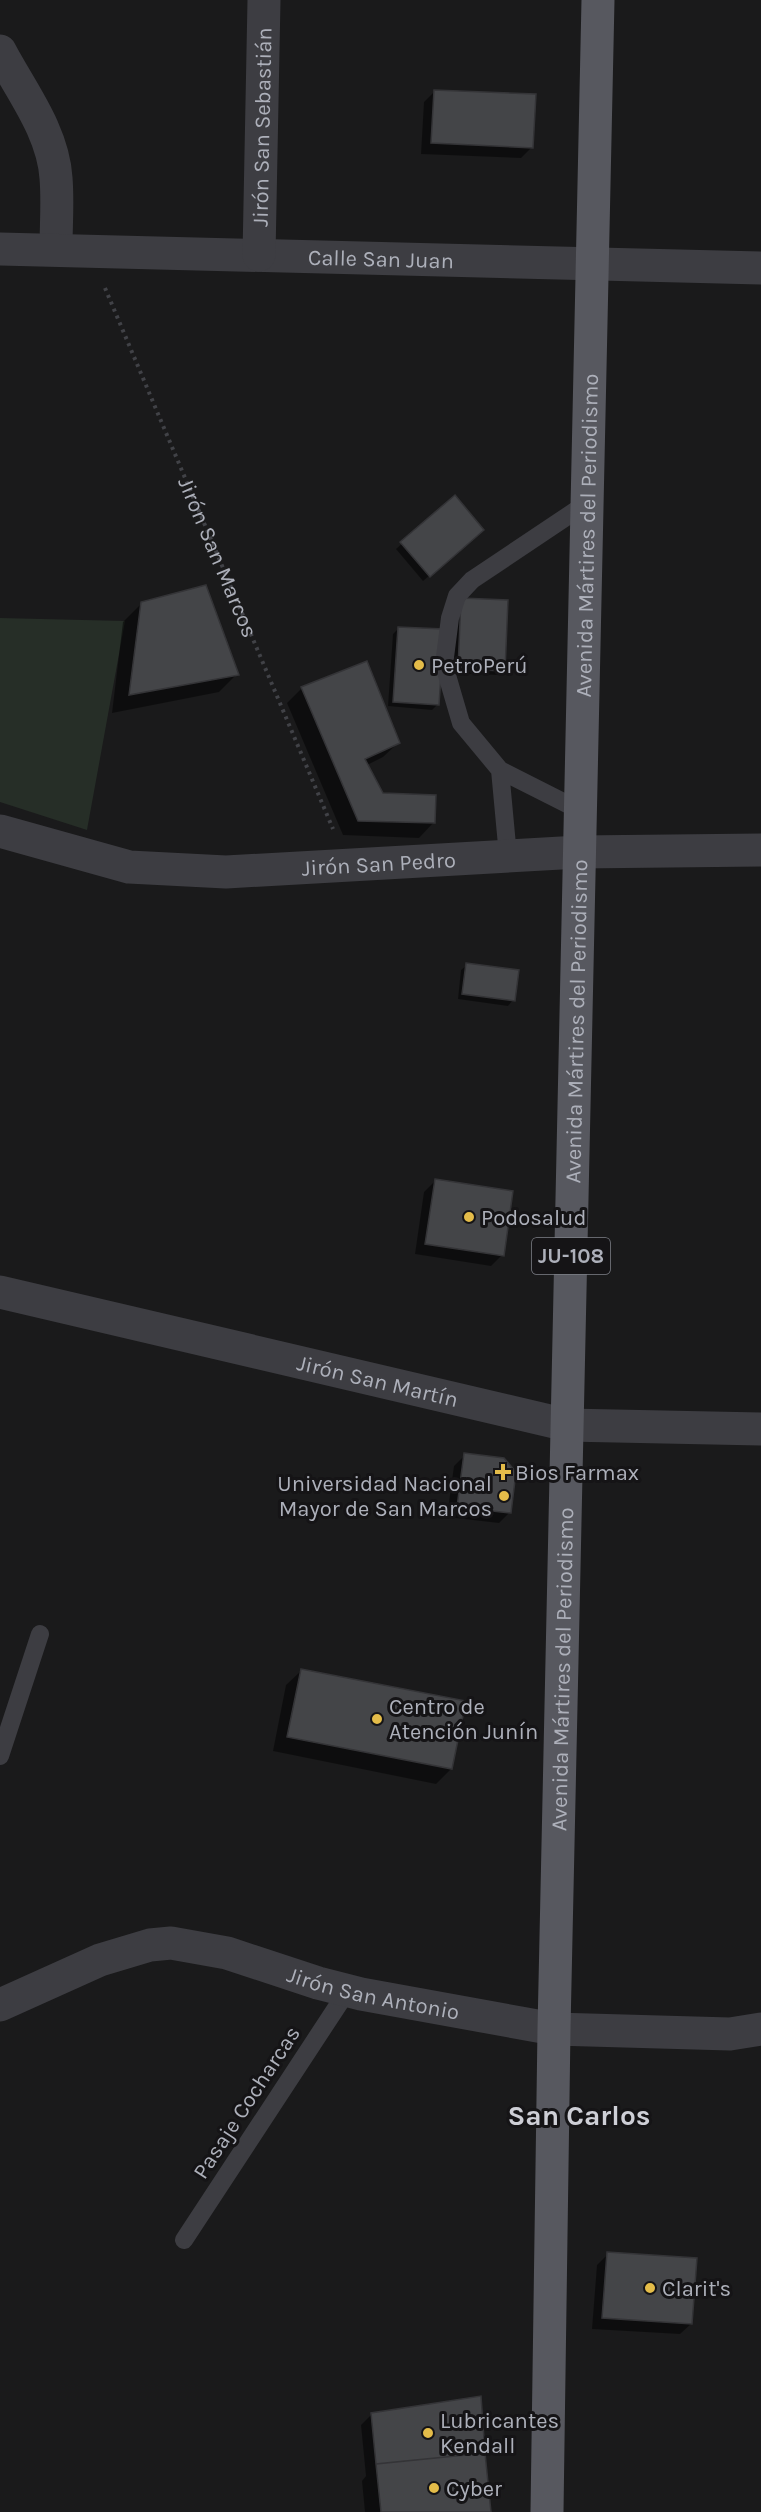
<svg xmlns="http://www.w3.org/2000/svg" width="761" height="2512" font-family="Karla,sans-serif">
<style>
.green{fill:#262e27}
.shadow{fill:#0007}
.building{fill:#444548;stroke:#343437;stroke-width:1.5}
.lines{fill:none;stroke-linecap:round;stroke-linejoin:round}
.path{stroke:#414247;stroke-width:4;stroke-dasharray:3 4.5;stroke-linecap:butt}
.lane{stroke:#3d3d42;stroke-width:18}
.street{stroke:#3d3d42;stroke-width:33}
.primary{stroke:#57585f;stroke-width:33}
.poi-dot{fill:#e4bc49;stroke:#151416;stroke-width:2}
.labels{text-anchor:middle;stroke-width:6;stroke-linejoin:round;paint-order:stroke}
.shield{fill:#151416;stroke:#7f8189;stroke-width:1.5}
.shield-label{font-size:21px;font-weight:bold;fill:#adb0ba}
.street-label{font-size:22px;fill:#adb0ba;stroke:#151416}
.poi-label{font-size:22px;fill:#adb0ba;stroke:#151416;text-anchor:start}
.district-label{font-size:28px;font-weight:bold;fill:#cecfd6;stroke:#151416}
</style>
<rect width="100%" height="100%" fill="#1a1a1b"/>
<path class="green" d="M 0,618 L 125,621 L 87,830 L 0,802 Z"/>
<path class="shadow" d="M 435,91 L 532,147 L 521,158 L 421,154 L 424,102 Z
M 454,497 L 477,535 L 423,581 L 396,549 Z
M 142,603 L 237,674 L 219,692 L 112,713 L 123,622 Z
M 456,605 L 503,670 L 498,675 L 453,673 Z
M 399,628 L 438,704 L 432,710 L 388,706 L 393,634 Z
M 302,688 L 399,742 L 383,757 L 367,765 L 382,794 L 434,822 L 419,838 L 343,835 L 287,703 Z
M 467,965 L 513,1000 L 508,1006 L 458,999 L 461,970 Z
M 435,1181 L 502,1255 L 491,1266 L 415,1254 L 424,1192 Z
M 465,1455 L 510,1512 L 499,1523 L 447,1517 L 454,1466 Z
M 302,1670 L 451,1769 L 436,1784 L 273,1751 L 286,1685 Z
M 608,2254 L 691,2324 L 680,2334 L 592,2329 L 597,2265 Z
M 372,2414 L 490,2512 L 365,2512 L 362,2481 L 366,2476 L 361,2425 Z"/>
<path class="building" d="M 434,90 L 536,94 L 533,148 L 431,143 Z
M 455,495 L 484,530 L 430,577 L 400,542 Z
M 206,585 L 239,675 L 129,695 L 141,602 Z
M 461,598 L 508,600 L 505,671 L 458,669 Z
M 398,627 L 444,629 L 439,705 L 393,702 Z
M 367,661 L 400,743 L 365,759 L 383,793 L 436,795 L 435,823 L 358,821 L 301,687 Z
M 466,963 L 519,970 L 515,1001 L 462,994 Z
M 435,1179 L 513,1191 L 504,1256 L 425,1244 Z
M 464,1453 L 504,1458 L 516,1472 L 511,1513 L 457,1507 Z
M 301,1669 L 466,1701 L 452,1769 L 287,1737 Z
M 607,2252 L 697,2258 L 692,2324 L 602,2318 Z
M 481,2396 L 485,2453 L 376,2464 L 371,2413 Z
M 485,2453 L 491,2512 L 381,2512 L 376,2464 Z"/>
<g class="lines">
<path class="path" id="s1" d="M 105,288 L 333,829"/>
<path class="lane" d="M 500,770 L 508,856
M 581,811 L 500,770 L 461,723 L 444,665 L 450,618 L 457,596 L 472,580 L 587,503
M 0,1756 L 40,1634
M 184,2240 L 348,1990"/>
<g class="street">
<path d="M 0,51 C 21,91 53,131 56,178 C 58,202 56,225 56,249"/>
<path id="s2" d="M 0,249 L 761,268"/>
<path id="s3" d="M 259,255 L 264,0"/>
<path id="s4" d="M 0,831 L 129,867 L 226,872 L 579,852 L 761,850"/>
<path id="s5" d="M 0,1292 L 567,1425 L 761,1429"/>
<path id="s6" d="M 0,2005 L 100,1960 L 150,1945 L 171,1943 L 227,1953 L 318,1983 L 361,1994 L 554,2029 L 730,2034 L 761,2029"/>
</g>
<path class="primary" id="s7" d="M 547,2512 L 554,2029 L 598,0"/>
</g>
<g class="poi-dot">
<circle cx="419" cy="665" r="6"/>
<circle cx="469" cy="1217" r="6"/>
<path d="M500 1463h6v6h6v6h-6v6h-6v-6h-6v-6h6z"/>
<circle cx="504" cy="1496" r="6"/>
<circle cx="377" cy="1719" r="6"/>
<circle cx="650" cy="2288" r="6"/>
<circle cx="428" cy="2433" r="6"/>
<circle cx="434" cy="2488" r="6"/>
</g>
<g class="labels">
<rect class="shield" x="532" y="1238" width="78" height="36" rx="4.5"/>
<g class="shield-label">
<text x="571" y="1263">JU-108</text>
</g>
<g class="street-label">
<text dy="8" stroke="none"><textPath href="#s3" startOffset="128">Jirón San Sebastián</textPath></text>
<text dy="8" stroke="none"><textPath href="#s2" startOffset="381">Calle San Juan</textPath></text>
<text dy="8" stroke="none"><textPath href="#s7" startOffset="1977">Avenida Mártires del Periodismo</textPath></text>
<text dy="8" stroke="none"><textPath href="#s1" startOffset="292">Jirón San Marcos</textPath></text>
<text dy="8" stroke="none"><textPath href="#s4" startOffset="384">Jirón San Pedro</textPath></text>
<text dy="8" stroke="none"><textPath href="#s7" startOffset="1491">Avenida Mártires del Periodismo</textPath></text>
<text dy="8" stroke="none"><textPath href="#s5" startOffset="388">Jirón San Martín</textPath></text>
<text dy="8" stroke="none"><textPath href="#s7" startOffset="843">Avenida Mártires del Periodismo</textPath></text>
<text dy="8" stroke="none"><textPath href="#s6" startOffset="392">Jirón San Antonio</textPath></text>
<text transform="translate(246 2102) rotate(-57)" y="8">Pasaje Cocharcas</text>
</g>
<g class="poi-label">
<text x="431" y="673">PetroPerú</text>
<text x="481" y="1225">Podosalud</text>
<text x="515" y="1480">Bios Farmax</text>
<text x="492" y="1491" text-anchor="end">Universidad Nacional<tspan x="492" dy="25">Mayor de San Marcos</tspan></text>
<text x="389" y="1714">Centro de<tspan x="389" dy="25">Atención Junín</tspan></text>
<text x="662" y="2296">Clarit's</text>
<text x="440" y="2428">Lubricantes<tspan x="440" dy="25">Kendall</tspan></text>
<text x="446" y="2496">Cyber</text>
</g>
<g class="district-label">
<text x="579" y="2125">San Carlos</text>
</g>
</g>
</svg>
